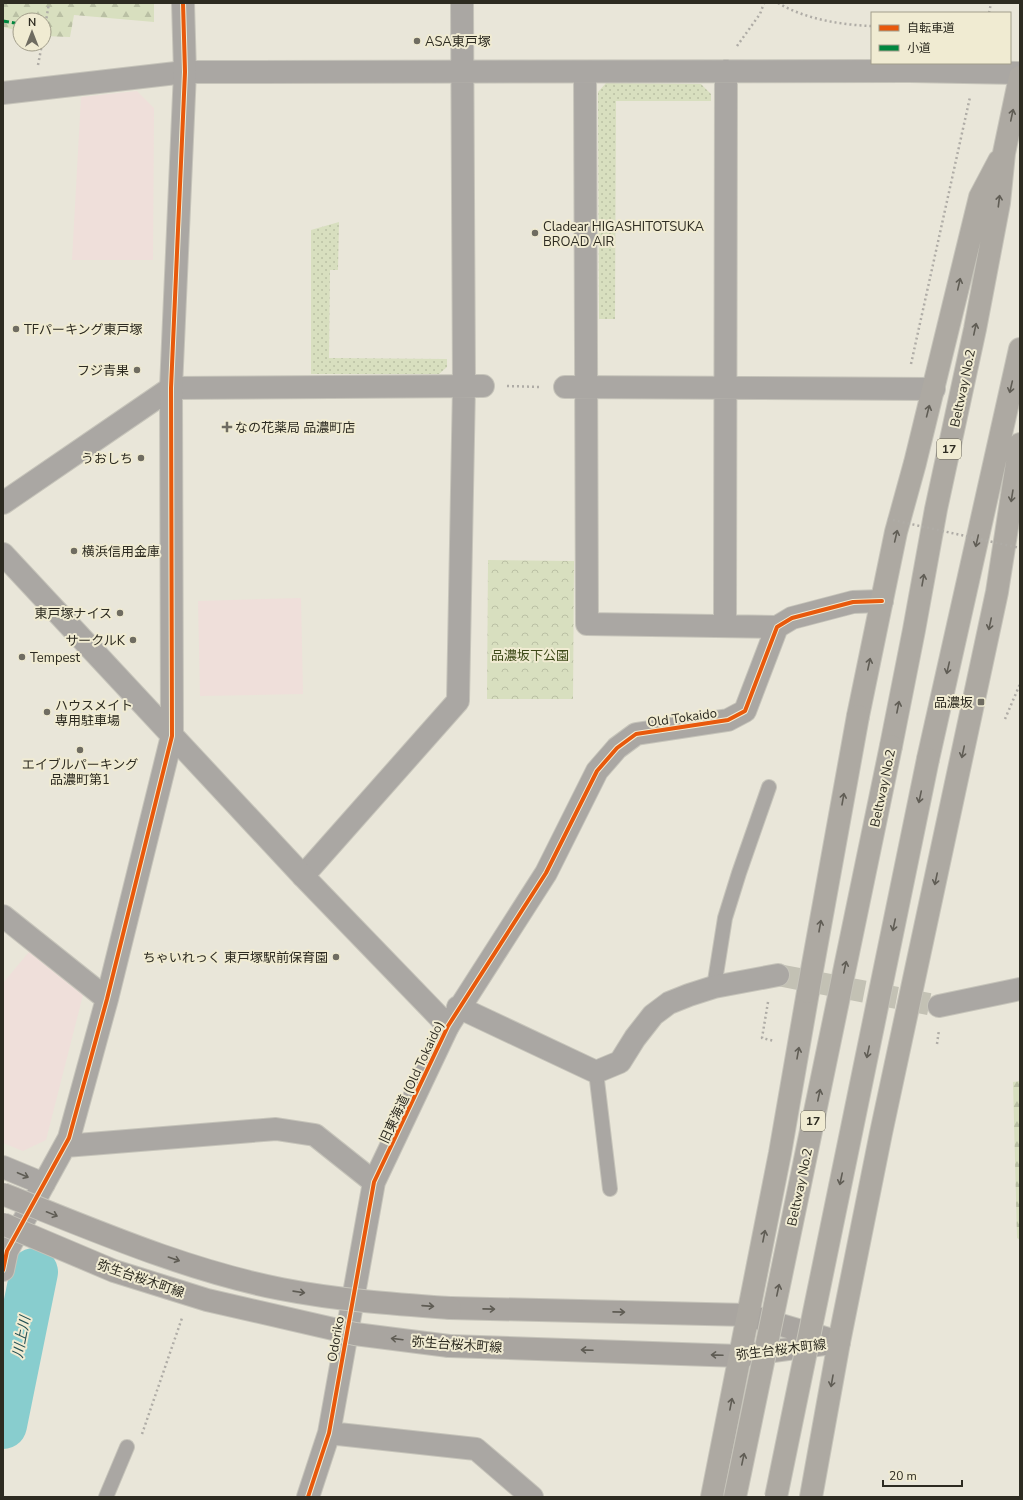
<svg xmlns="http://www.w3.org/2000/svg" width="1023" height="1500" font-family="'Nunito Sans','Noto Sans JP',sans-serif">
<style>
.commercial{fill:#efdfda}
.grass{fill:url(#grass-dots)}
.forest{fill:url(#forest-firs)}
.park{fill:url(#park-crowns)}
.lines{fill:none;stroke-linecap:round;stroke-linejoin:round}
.river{stroke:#88cdce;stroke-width:48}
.minor-tunnel{stroke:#c3c1b4;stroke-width:22;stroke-dasharray:22 11;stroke-linecap:butt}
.service-casing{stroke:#c6c4ba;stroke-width:16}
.minor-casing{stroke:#c6c4ba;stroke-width:24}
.tertiary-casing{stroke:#c6c4ba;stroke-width:24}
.secondary-casing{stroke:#c6c4ba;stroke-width:24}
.primary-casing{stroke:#c6c4ba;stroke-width:24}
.path{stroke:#afaca6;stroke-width:2.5;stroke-dasharray:2 3;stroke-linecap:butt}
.service{stroke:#aaa7a3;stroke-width:14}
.minor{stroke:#aaa7a3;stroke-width:22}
.tertiary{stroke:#aaa7a3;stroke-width:22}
.secondary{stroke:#a9a5a0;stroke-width:22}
.primary{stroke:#ada9a2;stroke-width:22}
.secondary-bridge-casing{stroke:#c6c4ba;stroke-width:24;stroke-linecap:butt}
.primary-bridge-casing{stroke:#c6c4ba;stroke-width:24;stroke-linecap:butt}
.path-bridge{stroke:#afaca6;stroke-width:2.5;stroke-dasharray:2 3;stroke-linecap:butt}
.secondary-bridge{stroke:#a9a5a0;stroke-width:22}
.primary-bridge{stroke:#ada9a2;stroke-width:22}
.quiet{stroke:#00873e;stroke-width:3;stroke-dasharray:6 3;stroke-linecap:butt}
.cycleway-casing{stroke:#f0ebd2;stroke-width:6}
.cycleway{stroke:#e8590c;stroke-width:4}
.oneway{stroke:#605d55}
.oneway2{stroke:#5f5d55}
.oneway3{stroke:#5f5c54}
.poi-dot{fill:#6f6c61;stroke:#f0ebd2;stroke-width:1.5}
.labels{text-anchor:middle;stroke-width:4;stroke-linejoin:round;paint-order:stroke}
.shield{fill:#f0ebd2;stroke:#686556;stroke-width:1}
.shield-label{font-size:12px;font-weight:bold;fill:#2d2b21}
.poi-label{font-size:13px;fill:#2d2b21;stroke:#f0ebd2;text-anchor:start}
.street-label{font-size:13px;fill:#2d2b21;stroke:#f0ebd2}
.park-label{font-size:13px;fill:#3d4917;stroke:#f0ebd2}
.water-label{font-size:14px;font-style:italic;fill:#245053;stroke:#f0ebd2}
</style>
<defs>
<pattern id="grass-dots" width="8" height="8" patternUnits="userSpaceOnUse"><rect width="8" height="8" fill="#d8dfbf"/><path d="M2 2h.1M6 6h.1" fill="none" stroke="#bac0a4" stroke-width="1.8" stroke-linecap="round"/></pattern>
<pattern id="forest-firs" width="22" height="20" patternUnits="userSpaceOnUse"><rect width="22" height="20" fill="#d8dfbf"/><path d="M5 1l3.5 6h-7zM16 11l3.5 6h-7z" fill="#bac0a4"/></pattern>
<pattern id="park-crowns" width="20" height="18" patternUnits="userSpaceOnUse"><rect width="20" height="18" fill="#d8dfbf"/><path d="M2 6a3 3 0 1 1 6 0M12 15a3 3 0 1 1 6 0" fill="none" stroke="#bac0a4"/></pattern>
</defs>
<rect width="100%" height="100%" fill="#e9e6d9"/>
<path class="commercial" d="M 137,91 L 154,108 L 153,260 L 72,260 L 81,97 Z
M 301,598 L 303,694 L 200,696 L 198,601 Z
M 29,952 L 83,995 L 46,1140 L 23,1151 L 3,1143 L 3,983 Z"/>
<path class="grass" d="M 606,83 L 701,84 L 711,94 L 711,101 L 616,101 L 615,319 L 599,319 L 598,92 Z
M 339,222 L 338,270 L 330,270 L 329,358 L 447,359 L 447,367 L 439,374 L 311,374 L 311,230 Z"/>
<path class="forest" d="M 3,3 L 154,3 L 154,22 L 74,15 L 70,37 L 44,36 L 44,20 L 20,20 L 20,31 L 3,27 Z
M 1020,1081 L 1020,1240 L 1017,1238 L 1013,1082 Z"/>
<path class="park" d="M 488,560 L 574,561 L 573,699 L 487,699 Z"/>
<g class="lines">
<path class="river" d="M 3,1425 L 34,1272"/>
<path class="minor-tunnel" d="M 778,975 L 939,1006"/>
<g class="service-casing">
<path id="service" d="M 714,987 L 725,918 L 739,873 L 769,787
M 596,1072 L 610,1189
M 106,1497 L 127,1447"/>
</g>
<g class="minor-casing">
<path id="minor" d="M 585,72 L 587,624 L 777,627
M 3,93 L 185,72 L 910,71 L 1020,73
M 565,387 L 934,389
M 3,503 L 171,388 L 483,386
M 725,626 L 726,71
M 303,876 L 458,701 L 464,386 L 462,3
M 3,916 L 107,999
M 939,1006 L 1020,989
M 458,1007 L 596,1072 L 620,1062 L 635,1038 L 653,1015 L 669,1003 L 689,995 L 714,987 L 778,975
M 65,1146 L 276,1129 L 315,1135 L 374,1182
M 3,1167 L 44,1184
M 3,1270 L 7,1251 L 69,1138 L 107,999 L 172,736
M 329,1433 L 476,1449 L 532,1497
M 308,1497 L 329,1433 L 374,1182 L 448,1026 L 546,873 L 597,771 L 617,748 L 636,734 L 728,720 L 745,711 L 777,627 L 792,618 L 853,602 L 882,601"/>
</g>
<g class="tertiary-casing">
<path id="tertiary" d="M 3,554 L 303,876 L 448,1026
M 172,736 L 171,388 L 185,72 L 183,3"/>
</g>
<g class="secondary-casing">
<path id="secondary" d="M 450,1308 L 747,1315 L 839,1342
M 449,1346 L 739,1356 L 824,1344"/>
</g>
<g class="primary-casing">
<path id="primary" d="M 858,716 L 896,532 L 915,463 L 980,197 L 999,161
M 891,746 L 914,630 L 936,509 L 975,329 L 999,203 L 1004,153 L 1020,77
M 928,759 L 1020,349
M 712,1497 L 780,1153 L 808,992
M 811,1497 L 839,1342 L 881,1133 L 997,592 L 1020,444"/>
</g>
<path class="path" d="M 778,3 C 805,19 841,25 872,26
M 989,13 L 991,3
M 44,33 L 49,3
M 737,46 L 760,14 L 764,3
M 38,65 L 42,44
M 911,364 L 970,97
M 507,386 L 540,387
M 1005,719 L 1020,684
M 768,1002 L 762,1038 L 774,1041
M 937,1044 L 939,1030
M 142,1434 L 182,1318"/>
<use href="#service" class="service"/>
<use href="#minor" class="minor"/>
<use href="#tertiary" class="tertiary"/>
<use href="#secondary" class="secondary"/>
<use href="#primary" class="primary"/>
<g class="secondary-bridge-casing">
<path id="secondary-bridge" d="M 3,1194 C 94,1230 185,1270 281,1289 C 337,1300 393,1304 450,1308
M 3,1224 L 114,1271 L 207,1300 L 355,1334 L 449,1346"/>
</g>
<g class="primary-bridge-casing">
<path id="primary-bridge" d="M 808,992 L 858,716
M 735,1497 L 891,746
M 776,1497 L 928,759"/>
</g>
<path class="path-bridge" d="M 888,519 L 1020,548"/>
<use href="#secondary-bridge" class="secondary-bridge"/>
<use href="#primary-bridge" class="primary-bridge"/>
<path class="quiet" d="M 3,21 L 20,24
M 44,28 L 45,28"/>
<g class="cycleway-casing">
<path id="cycleway" d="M 3,1270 L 7,1251 L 69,1138 L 107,999 L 172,736 L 171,388 L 185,72 L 183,3
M 308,1497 L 329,1433 L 374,1182 L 448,1026 L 546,873 L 597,771 L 617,748 L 636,734 L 728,720 L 745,711 L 777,627 L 792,618 L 853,602 L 882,601"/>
</g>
<use href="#cycleway" class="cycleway"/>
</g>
<defs><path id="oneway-shaft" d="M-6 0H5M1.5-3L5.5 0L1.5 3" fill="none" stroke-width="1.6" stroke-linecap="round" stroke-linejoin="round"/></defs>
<g class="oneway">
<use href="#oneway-shaft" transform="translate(1012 115) rotate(-78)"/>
<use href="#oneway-shaft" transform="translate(999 201) rotate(-83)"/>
<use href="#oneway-shaft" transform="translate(959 284) rotate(-77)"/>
<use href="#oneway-shaft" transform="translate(975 329) rotate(-78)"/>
<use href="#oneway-shaft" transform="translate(1011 387) rotate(103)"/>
<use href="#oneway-shaft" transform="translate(928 411) rotate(-76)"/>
<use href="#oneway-shaft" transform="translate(1012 496) rotate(99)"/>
<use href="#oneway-shaft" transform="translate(896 536) rotate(-77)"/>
<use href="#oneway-shaft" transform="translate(977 541) rotate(103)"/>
<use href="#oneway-shaft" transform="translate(923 580) rotate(-80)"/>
<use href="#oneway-shaft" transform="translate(990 624) rotate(102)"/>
<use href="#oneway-shaft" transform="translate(869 664) rotate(-78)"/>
<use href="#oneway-shaft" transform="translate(948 668) rotate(103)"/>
<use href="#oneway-shaft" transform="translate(898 707) rotate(-79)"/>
<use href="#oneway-shaft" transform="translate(963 752) rotate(102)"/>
<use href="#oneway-shaft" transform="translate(920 797) rotate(102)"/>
<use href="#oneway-shaft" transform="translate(843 799) rotate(-80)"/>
<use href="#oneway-shaft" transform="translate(936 879) rotate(102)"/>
<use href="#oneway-shaft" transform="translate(894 925) rotate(102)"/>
<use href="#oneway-shaft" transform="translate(820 926) rotate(-80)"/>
<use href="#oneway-shaft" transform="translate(845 967) rotate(-78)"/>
<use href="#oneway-shaft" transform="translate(868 1052) rotate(102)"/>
<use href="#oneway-shaft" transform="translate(798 1053) rotate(-80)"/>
<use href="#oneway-shaft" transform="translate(819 1095) rotate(-78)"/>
<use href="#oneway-shaft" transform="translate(841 1179) rotate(102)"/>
<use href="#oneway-shaft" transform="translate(764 1236) rotate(-79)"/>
<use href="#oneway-shaft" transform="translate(778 1290) rotate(-78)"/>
<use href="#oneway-shaft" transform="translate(832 1381) rotate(100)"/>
<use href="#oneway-shaft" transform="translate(731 1404) rotate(-79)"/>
<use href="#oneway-shaft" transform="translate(743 1459) rotate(-78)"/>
</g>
<use class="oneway2" href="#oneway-shaft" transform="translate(23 1175) rotate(23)"/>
<g class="oneway3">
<use href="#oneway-shaft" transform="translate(52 1214) rotate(22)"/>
<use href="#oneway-shaft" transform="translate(174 1259) rotate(19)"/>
<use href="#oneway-shaft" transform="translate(299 1292) rotate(8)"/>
<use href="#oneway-shaft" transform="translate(428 1306) rotate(4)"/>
<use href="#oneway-shaft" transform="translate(489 1309) rotate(1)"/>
<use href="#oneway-shaft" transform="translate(619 1312) rotate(1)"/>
<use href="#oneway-shaft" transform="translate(397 1339) rotate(-173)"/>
<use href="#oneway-shaft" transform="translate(587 1350) rotate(-178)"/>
<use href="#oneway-shaft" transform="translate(717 1355) rotate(-178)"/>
</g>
<g class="poi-dot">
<circle cx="417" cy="41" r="4"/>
<circle cx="535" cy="233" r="4"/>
<circle cx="16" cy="329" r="4"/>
<circle cx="137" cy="370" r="4"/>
<path d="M225 421h4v4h4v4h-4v4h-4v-4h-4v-4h4z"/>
<circle cx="141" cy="458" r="4"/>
<circle cx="74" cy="551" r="4"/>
<circle cx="120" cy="613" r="4"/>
<circle cx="133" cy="640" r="4"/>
<circle cx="22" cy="657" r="4"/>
<rect x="977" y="698" width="8" height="8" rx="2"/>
<circle cx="47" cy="712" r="4"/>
<circle cx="80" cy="750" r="4"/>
<circle cx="336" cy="957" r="4"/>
</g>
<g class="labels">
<g class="shield">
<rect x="937" y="439" width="24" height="20" rx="3"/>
<rect x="801" y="1111" width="24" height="20" rx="3"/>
</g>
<g class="shield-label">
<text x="949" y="453">17</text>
<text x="813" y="1125">17</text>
</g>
<g class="poi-label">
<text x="425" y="46">ASA東戸塚</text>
<text x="543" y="231">Cladear HIGASHITOTSUKA<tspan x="543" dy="15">BROAD AIR</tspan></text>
<text x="24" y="334">TFパーキング東戸塚</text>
<text x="129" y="375" text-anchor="end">フジ青果</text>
<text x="235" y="432">なの花薬局 品濃町店</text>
<text x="133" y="463" text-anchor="end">うおしち</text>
<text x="82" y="556">横浜信用金庫</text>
<text x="112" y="618" text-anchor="end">東戸塚ナイス</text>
<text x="125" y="645" text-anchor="end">サークルK</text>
<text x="30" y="662">Tempest</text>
<text x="973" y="707" text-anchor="end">品濃坂</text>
<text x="55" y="710">ハウスメイト<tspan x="55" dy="15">専用駐車場</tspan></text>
<text x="80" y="769" text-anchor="middle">エイブルパーキング<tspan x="80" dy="15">品濃町第1</tspan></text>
<text x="328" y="962" text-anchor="end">ちゃいれっく 東戸塚駅前保育園</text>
</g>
<g class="street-label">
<text transform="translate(962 388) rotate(-78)" y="5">Beltway No.2</text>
<text transform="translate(682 717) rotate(-8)" y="5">Old Tokaido</text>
<text transform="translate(882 788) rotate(-78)" y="5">Beltway No.2</text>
<text transform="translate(411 1082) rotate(-65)" y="5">旧東海道 (Old Tokaido)</text>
<text transform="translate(799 1187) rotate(-78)" y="5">Beltway No.2</text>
<text transform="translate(141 1278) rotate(19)" y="5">弥生台桜木町線</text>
<text transform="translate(335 1339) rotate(-80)" y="5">Odoriko</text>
<text transform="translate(457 1344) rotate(4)" y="5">弥生台桜木町線</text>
<text transform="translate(781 1349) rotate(-7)" y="5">弥生台桜木町線</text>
</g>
<g class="park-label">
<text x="530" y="660">品濃坂下公園</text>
</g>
<g class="water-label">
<text transform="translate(21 1337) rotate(-79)" y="5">川上川</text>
</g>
</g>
<rect width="1023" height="1500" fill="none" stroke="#2d2b21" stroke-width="8"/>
<rect x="871" y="12" width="140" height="52" fill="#f0ebd2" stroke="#a29e8b"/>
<rect x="879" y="25" width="20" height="6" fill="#e8590c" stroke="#a29e8b"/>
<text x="907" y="32" font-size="12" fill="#2d2b21">自転車道</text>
<rect x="879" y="45" width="20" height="6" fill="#00873e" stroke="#a29e8b"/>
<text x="907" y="52" font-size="12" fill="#2d2b21">小道</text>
<g transform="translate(32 32)"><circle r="19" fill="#f0ebd2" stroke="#a29e8b"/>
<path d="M0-3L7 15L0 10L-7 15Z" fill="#6f6c61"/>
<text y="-6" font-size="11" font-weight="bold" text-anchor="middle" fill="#2d2b21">N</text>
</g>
<path d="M883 1480v6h79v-6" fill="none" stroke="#2d2b21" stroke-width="2"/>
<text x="889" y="1480" font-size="12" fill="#2d2b21" stroke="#f0ebd2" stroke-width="3" paint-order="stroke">20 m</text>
</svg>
